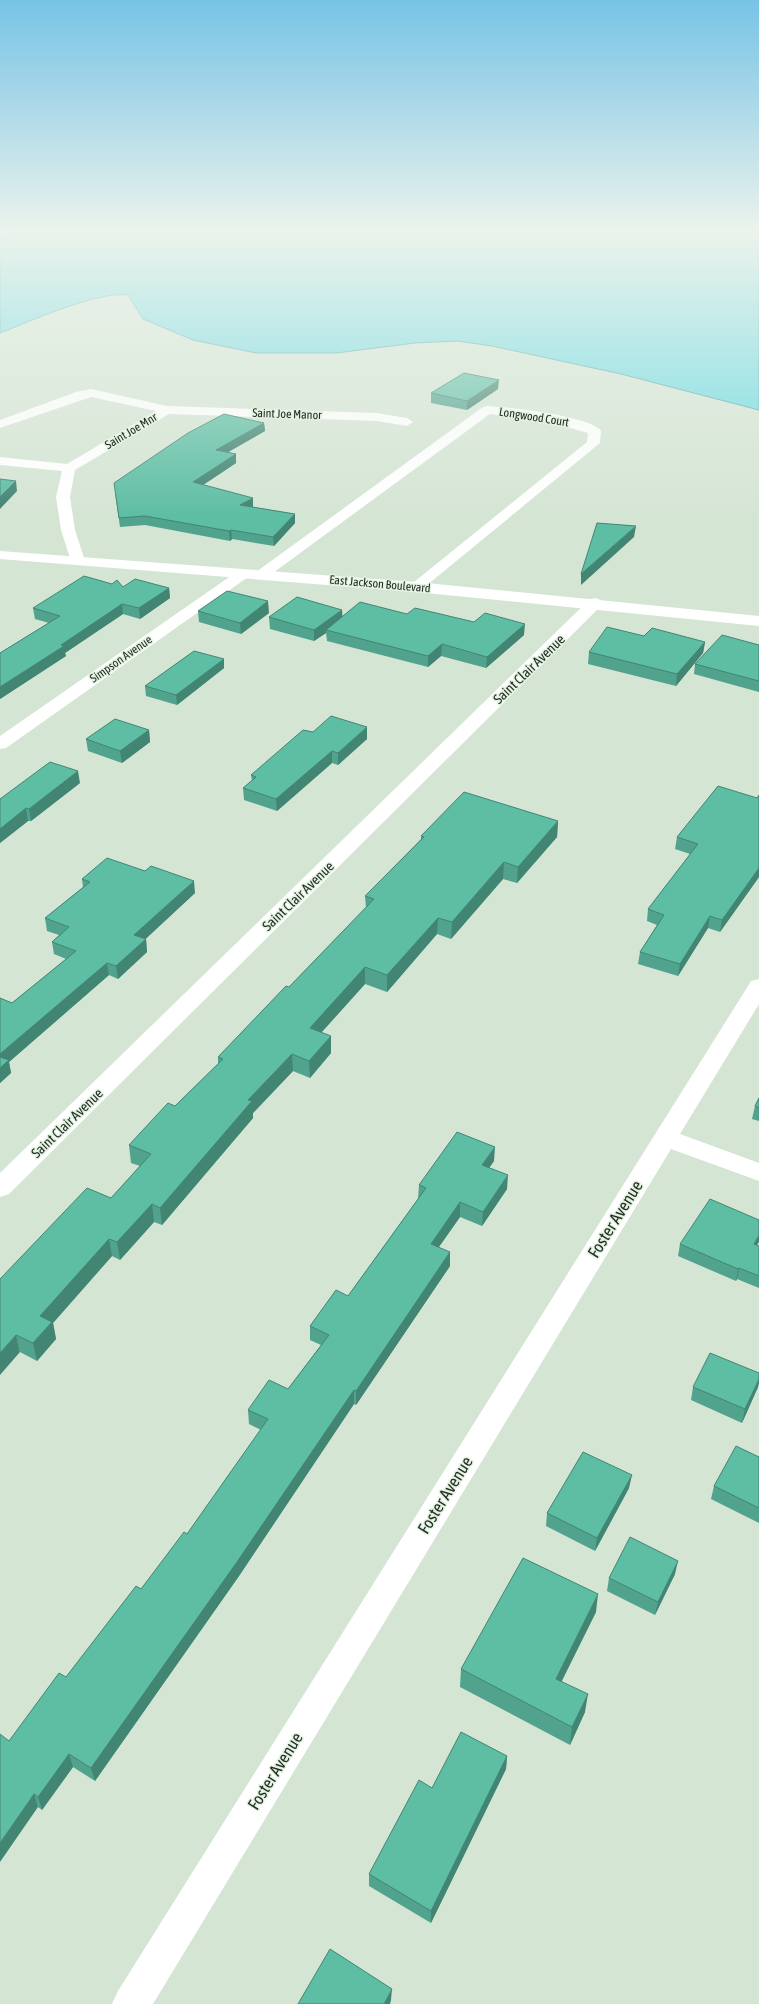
<svg xmlns="http://www.w3.org/2000/svg" width="759" height="2004" font-family="'Asap Condensed',sans-serif">
<style>
.water{fill:#6edae3;stroke:#58a6aa}
.lines{fill:none;stroke-linecap:round;stroke-linejoin:round}
.minor{fill:#fff;fill-rule:evenodd}
.major{fill:#fff;fill-rule:evenodd}
.wall{fill:#51a38d}
.shaded-wall{fill:#428573}
.building{fill:#5ebea4;stroke:#428573}
.labels{text-anchor:middle;stroke-width:3;stroke-linejoin:round;paint-order:stroke}
.far-street-label{font-size:12px;fill:#262d26;stroke:#e2f3e1}
.street-label{font-size:14px;fill:#262d26;stroke:#e2f3e1}
.near-street-label{font-size:17px;fill:#262d26;stroke:#e2f3e1}
</style>
<rect width="100%" height="100%" fill="#d5e5d4"/>
<path class="water" d="M 0,234 L 759,234 L 759,410 L 621,374 L 492,346 L 457,341 L 415,343 L 336,353 L 256,353 L 193,340 L 143,319 L 128,295 C 97,291 31,321 0,333 Z"/>
<g class="lines">
<path class="minor" d="M 91,389 L 167,406 L 377,413 L 407,418 L 413,422 L 407,426 L 377,421 L 169,414 L 75,470 L 70,497 L 75,530 L 85,561 L 83,564 L 73,564 L 71,561 L 61,530 L 56,497 L 62,471 L 0,465 L 0,457 L 67,464 L 156,411 L 91,397 L 0,428 L 0,420 L 76,392 Z
M 487,406 C 507,407 591,416 601,431 L 600,443 L 421,590 L 411,590 L 408,587 L 587,442 L 588,433 L 542,420 L 490,414 L 266,578 L 256,578 L 253,575 L 256,572 L 483,407 Z
M 243,569 L 248,571 L 251,574 L 248,577 L 6,748 L 0,749 L 0,736 L 238,571 Z
M 595,598 L 601,600 L 603,603 L 601,606 L 9,1194 L 0,1197 L 0,1173 L 589,600 Z
M 759,979 L 759,1004 L 680,1134 L 759,1163 L 759,1181 L 671,1149 L 153,2004 L 112,2004 L 118,1991 L 748,986 L 751,981 Z"/>
<path class="major" d="M 0,551 L 416,582 L 759,616 L 759,626 L 416,592 L 0,559 Z"/>
</g>
<path class="wall" d="M 498,389 L 467,410 L 431,403 L 431,393 Z
M 264,423 L 265,431 L 228,452 L 236,454 L 236,463 L 203,485 L 253,507 L 295,514 L 295,523 L 274,546 L 232,539 L 230,541 L 145,525 L 120,527 L 115,492 Z
M 123,587 L 169,588 L 170,598 L 140,619 L 123,614 L 65,653 L 66,656 L 0,699 L 0,653 L 49,623 L 35,619 L 33,608 Z
M 198,611 L 269,613 L 241,634 L 199,622 Z
M 407,614 L 524,635 L 486,668 L 441,656 L 428,667 L 327,641 L 326,633 L 314,641 L 270,629 L 269,617 L 343,616 Z
M 644,636 L 705,642 L 703,653 L 676,686 L 588,664 L 589,652 Z
M 759,645 L 759,692 L 694,674 L 695,664 Z
M 224,659 L 224,668 L 177,705 L 146,696 L 145,686 Z
M 149,730 L 150,742 L 122,763 L 88,751 L 86,739 Z
M 313,732 L 367,739 L 338,765 L 332,763 L 277,811 L 244,800 L 243,788 L 252,781 L 251,775 Z
M 80,783 L 31,821 L 28,821 L 0,843 L 0,799 Z
M 759,795 L 759,877 L 720,932 L 708,928 L 678,976 L 638,964 L 640,952 L 657,925 L 647,921 L 648,909 L 690,854 L 675,849 L 677,837 L 757,798 Z
M 558,821 L 557,837 L 517,883 L 503,879 L 451,939 L 437,934 L 387,992 L 365,984 L 321,1033 L 331,1053 L 310,1078 L 293,1071 L 253,1113 L 253,1118 L 162,1225 L 154,1222 L 120,1260 L 112,1256 L 53,1323 L 56,1339 L 37,1361 L 20,1352 L 0,1279 L 111,1198 L 140,1166 L 131,1163 L 129,1145 L 175,1106 L 218,1064 L 218,1057 L 289,987 L 366,908 L 365,896 L 421,839 L 421,836 Z
M 82,879 L 195,893 L 145,939 L 146,939 L 147,952 L 118,979 L 109,975 L 9,1062 L 11,1073 L 0,1083 L 0,998 L 12,1003 L 66,959 L 54,954 L 52,942 L 59,935 L 47,931 L 45,918 L 83,887 Z
M 759,1098 L 759,1121 L 752,1119 L 755,1106 Z
M 494,1161 L 489,1168 L 507,1189 L 482,1226 L 460,1217 L 439,1247 L 450,1266 L 356,1405 L 354,1404 L 239,1576 L 95,1781 L 73,1767 L 42,1810 L 38,1807 L 9,1741 L 66,1677 L 141,1589 L 187,1534 L 261,1430 L 249,1424 L 248,1410 L 288,1389 L 321,1345 L 310,1340 L 310,1326 L 348,1296 L 418,1199 L 419,1185 Z
M 680,1244 L 757,1245 L 759,1246 L 759,1288 L 737,1279 L 736,1281 L 678,1256 Z
M 693,1387 L 758,1387 L 742,1423 L 691,1400 Z
M 759,1457 L 759,1523 L 711,1499 L 714,1486 Z
M 629,1488 L 595,1551 L 546,1526 L 547,1513 Z
M 675,1574 L 655,1615 L 607,1591 L 609,1578 Z
M 596,1612 L 561,1681 L 585,1712 L 570,1745 L 460,1687 L 461,1669 Z
M 507,1756 L 506,1769 L 431,1923 L 369,1886 L 369,1874 L 432,1788 Z"/>
<path class="shaded-wall" d="M 499,380 L 498,389 L 467,410 L 467,401 Z
M 264,423 L 265,431 L 216,459 L 216,450 Z
M 236,454 L 236,463 L 194,491 L 193,482 Z
M 16,481 L 17,491 L 0,509 L 0,497 Z
M 253,498 L 253,507 L 240,515 L 240,505 Z
M 295,514 L 295,523 L 274,546 L 273,537 Z
M 636,526 L 634,537 L 581,585 L 581,574 Z
M 231,530 L 232,539 L 230,541 L 229,531 Z
M 169,588 L 170,598 L 140,619 L 139,608 Z
M 268,601 L 269,613 L 241,634 L 240,623 Z
M 122,604 L 123,614 L 65,653 L 66,656 L 0,699 L 0,687 L 61,645 Z
M 342,610 L 343,621 L 326,630 L 326,633 L 314,641 L 314,630 Z
M 525,624 L 524,635 L 486,668 L 487,657 Z
M 705,642 L 703,653 L 676,686 L 677,674 Z
M 442,644 L 441,656 L 428,667 L 428,656 Z
M 224,659 L 224,668 L 177,705 L 176,695 Z
M 367,727 L 367,739 L 338,765 L 338,753 Z
M 149,730 L 150,742 L 122,763 L 120,751 Z
M 332,751 L 332,763 L 277,811 L 276,799 Z
M 78,771 L 80,783 L 31,821 L 29,809 Z
M 26,808 L 28,821 L 0,843 L 0,829 Z
M 558,821 L 557,837 L 517,883 L 518,867 Z
M 504,862 L 503,879 L 451,939 L 452,922 Z
M 759,868 L 759,877 L 720,932 L 722,920 Z
M 194,881 L 195,893 L 136,948 L 134,935 Z
M 710,916 L 708,928 L 678,976 L 680,964 Z
M 438,918 L 437,934 L 387,992 L 387,975 Z
M 146,939 L 147,952 L 118,979 L 116,966 Z
M 107,963 L 109,975 L 9,1062 L 11,1073 L 0,1083 L 0,1054 Z
M 365,967 L 365,984 L 310,1045 L 310,1028 Z
M 331,1036 L 331,1053 L 310,1078 L 309,1061 Z
M 292,1054 L 293,1071 L 253,1113 L 253,1118 L 162,1225 L 160,1208 L 248,1100 Z
M 495,1147 L 494,1161 L 481,1179 L 482,1165 Z
M 508,1175 L 507,1189 L 482,1226 L 483,1212 Z
M 460,1202 L 460,1217 L 431,1258 L 431,1244 Z
M 152,1204 L 154,1222 L 120,1260 L 117,1242 Z
M 759,1235 L 759,1242 L 751,1255 L 754,1244 Z
M 109,1239 L 112,1256 L 53,1323 L 56,1339 L 37,1361 L 33,1343 L 40,1316 Z
M 450,1252 L 450,1266 L 356,1405 L 356,1391 Z
M 739,1268 L 737,1279 L 736,1281 L 738,1269 Z
M 16,1335 L 20,1352 L 0,1375 L 0,1353 Z
M 759,1379 L 759,1383 L 758,1387 L 742,1423 L 745,1409 Z
M 354,1390 L 354,1404 L 239,1576 L 95,1781 L 91,1768 Z
M 632,1475 L 629,1488 L 595,1551 L 597,1538 Z
M 678,1561 L 675,1574 L 655,1615 L 658,1602 Z
M 598,1594 L 596,1612 L 554,1697 L 556,1679 Z
M 588,1694 L 585,1712 L 570,1745 L 572,1727 Z
M 69,1754 L 73,1767 L 42,1810 L 38,1797 Z
M 507,1756 L 506,1769 L 431,1923 L 431,1911 Z
M 34,1794 L 38,1807 L 0,1862 L 0,1843 Z
M 392,1989 L 391,2000 L 390,2004 L 384,2004 Z"/>
<path class="building" d="M 464,373 L 499,380 L 467,401 L 431,393 Z
M 224,414 L 264,423 L 216,450 L 236,454 L 193,482 L 253,498 L 240,505 L 295,514 L 273,537 L 231,530 L 229,531 L 145,516 L 119,518 L 114,483 L 188,433 Z
M 0,479 L 16,481 L 0,497 Z
M 597,523 L 636,526 L 581,574 Z
M 84,576 L 112,584 L 117,580 L 123,587 L 135,579 L 169,588 L 139,608 L 122,604 L 61,645 L 64,646 L 0,687 L 0,653 L 60,616 L 33,608 Z
M 227,591 L 268,601 L 240,623 L 198,611 Z
M 297,597 L 342,610 L 314,630 L 269,617 Z
M 360,602 L 407,614 L 415,608 L 474,622 L 485,613 L 525,624 L 487,657 L 442,644 L 428,656 L 326,630 Z
M 607,627 L 644,636 L 652,628 L 705,642 L 677,674 L 589,652 Z
M 722,635 L 759,645 L 759,681 L 695,664 Z
M 194,651 L 224,659 L 176,695 L 145,686 Z
M 331,716 L 367,727 L 338,753 L 332,751 L 276,799 L 243,788 L 256,777 L 251,775 L 303,730 L 313,732 Z
M 115,719 L 149,730 L 120,751 L 86,739 Z
M 50,762 L 78,771 L 29,809 L 26,808 L 0,829 L 0,799 Z
M 718,786 L 757,798 L 759,795 L 759,868 L 722,920 L 710,916 L 680,964 L 640,952 L 664,915 L 648,909 L 698,844 L 677,837 Z
M 464,792 L 558,821 L 518,867 L 504,862 L 452,922 L 438,918 L 387,975 L 365,967 L 310,1028 L 331,1036 L 309,1061 L 292,1054 L 248,1100 L 252,1101 L 160,1208 L 152,1204 L 117,1242 L 109,1239 L 40,1316 L 52,1322 L 33,1343 L 16,1335 L 0,1353 L 0,1279 L 87,1188 L 111,1198 L 151,1154 L 129,1145 L 168,1103 L 175,1106 L 223,1059 L 218,1057 L 286,986 L 289,987 L 374,899 L 365,896 L 424,837 L 421,836 Z
M 107,858 L 145,871 L 151,866 L 194,881 L 134,935 L 146,939 L 116,966 L 107,963 L 0,1054 L 0,998 L 12,1003 L 76,951 L 52,942 L 69,927 L 45,918 L 90,882 L 82,879 Z
M 0,1057 L 9,1060 L 0,1068 Z
M 759,1098 L 759,1108 L 755,1106 Z
M 457,1132 L 495,1147 L 482,1165 L 508,1175 L 483,1212 L 460,1202 L 431,1244 L 450,1252 L 356,1391 L 354,1390 L 237,1562 L 91,1768 L 69,1754 L 38,1797 L 34,1794 L 0,1843 L 0,1734 L 9,1741 L 59,1673 L 66,1677 L 136,1586 L 141,1589 L 184,1532 L 187,1534 L 268,1419 L 248,1410 L 269,1380 L 288,1389 L 329,1335 L 310,1326 L 336,1290 L 348,1296 L 426,1188 L 419,1185 Z
M 710,1199 L 759,1220 L 759,1235 L 754,1244 L 759,1246 L 759,1276 L 739,1268 L 738,1269 L 680,1244 Z
M 710,1353 L 759,1373 L 759,1379 L 745,1409 L 693,1387 Z
M 736,1446 L 759,1457 L 759,1508 L 714,1486 Z
M 583,1452 L 632,1475 L 597,1538 L 547,1513 Z
M 630,1537 L 678,1561 L 658,1602 L 609,1578 Z
M 523,1558 L 598,1594 L 556,1679 L 588,1694 L 572,1727 L 461,1669 Z
M 461,1732 L 507,1756 L 431,1911 L 369,1874 L 419,1780 L 432,1788 Z
M 330,1949 L 392,1989 L 384,2004 L 298,2004 Z"/>
<linearGradient id="sky" x2="0" y2="1"><stop stop-color="#77c3e6"/><stop offset="0.45" stop-color="#ecf3ec"/><stop offset="1" stop-color="#ecf3ec" stop-opacity="0"/></linearGradient>
<rect width="759" height="515" fill="url(#sky)"/>
<g class="labels">
<g class="far-street-label">
<text transform="translate(287 414) rotate(2)" y="4">Saint Joe Manor</text>
<text transform="translate(534 417) rotate(9)" y="4">Longwood Court</text>
<text transform="translate(131 431) rotate(-31)" y="4">Saint Joe Mnr</text>
<text transform="translate(380 584) rotate(5)" y="4">East Jackson Boulevard</text>
<text transform="translate(121 659) rotate(-35)" y="4">Simpson Avenue</text>
</g>
<g class="street-label">
<text transform="translate(529 669) rotate(-44)" y="5">Saint Clair Avenue</text>
<text transform="translate(298 896) rotate(-44)" y="5">Saint Clair Avenue</text>
<text transform="translate(67 1123) rotate(-44)" y="5">Saint Clair Avenue</text>
</g>
<g class="near-street-label">
<text transform="translate(615 1219) rotate(-58)" y="6">Foster Avenue</text>
<text transform="translate(445 1495) rotate(-58)" y="6">Foster Avenue</text>
<text transform="translate(275 1771) rotate(-58)" y="6">Foster Avenue</text>
</g>
</g>
</svg>
